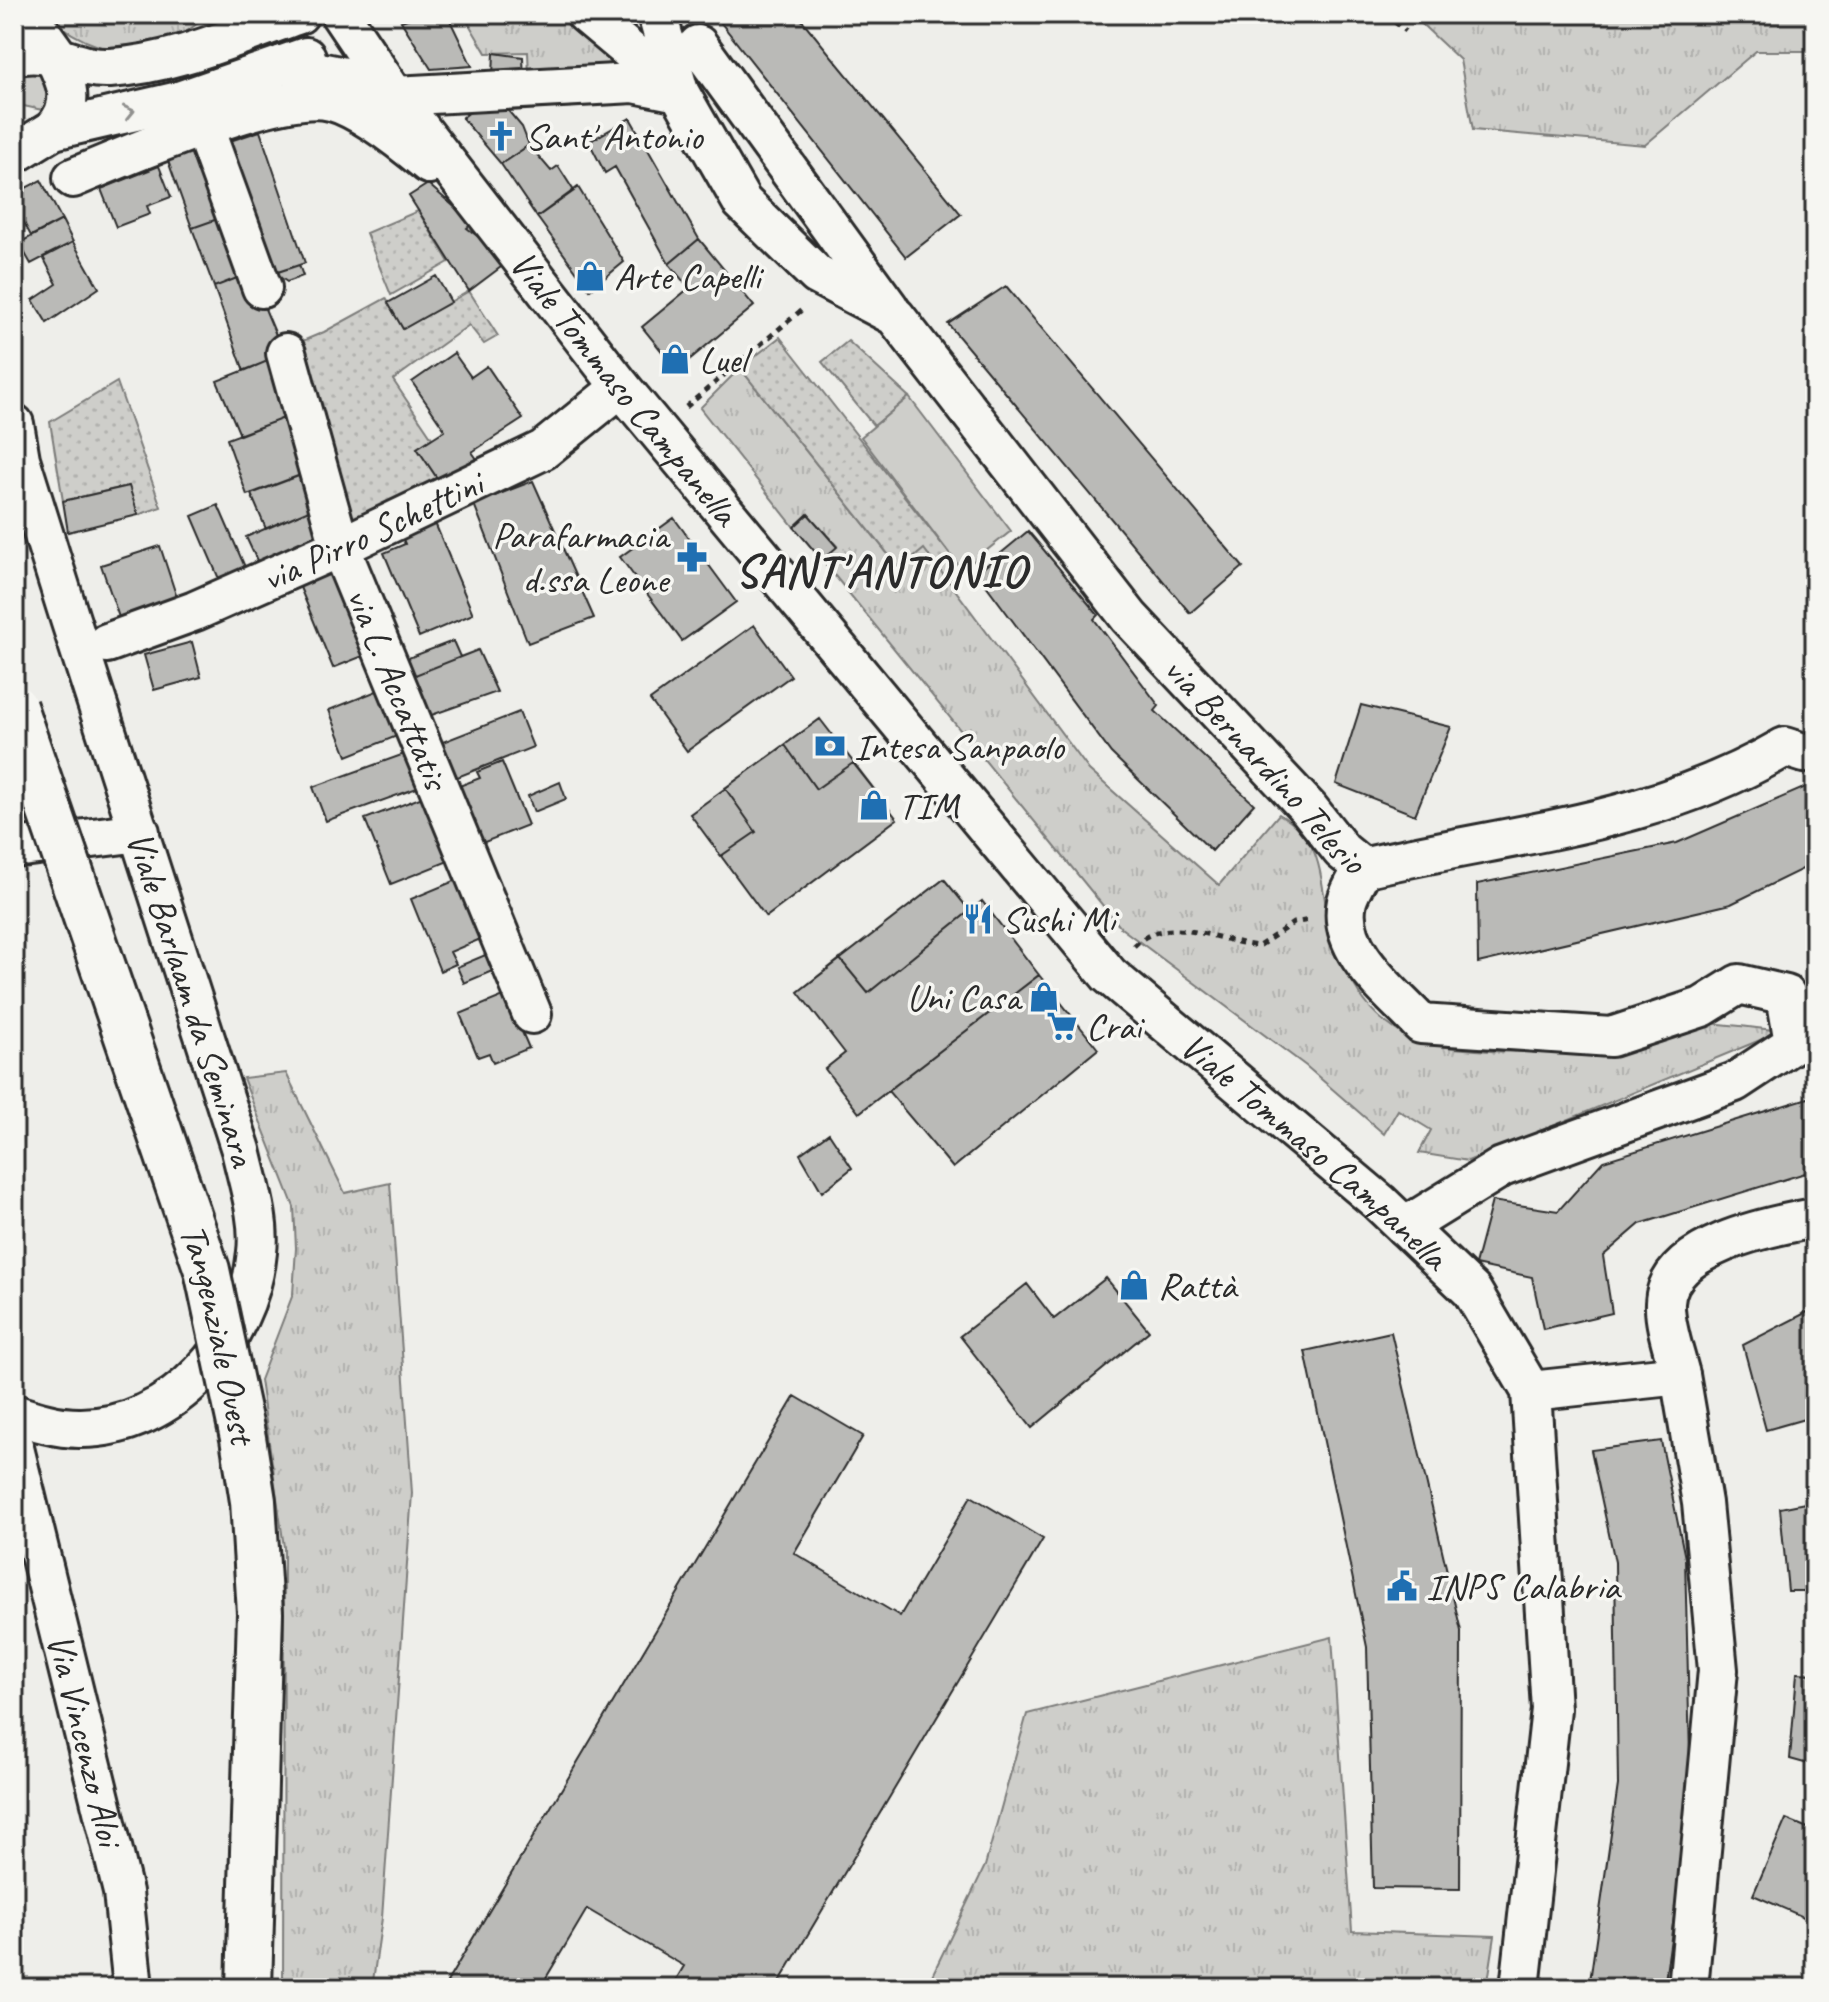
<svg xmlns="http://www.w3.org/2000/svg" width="1829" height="2002" font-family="Caveat,sans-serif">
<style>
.grass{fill:url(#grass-tufts);stroke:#7c7c7a;stroke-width:2}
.park{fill:url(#park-dots);stroke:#7c7c7a;stroke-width:2}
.pitch{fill:#cececa;stroke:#7c7c7a;stroke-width:2}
.building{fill:#babab7;stroke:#2b2b2b;stroke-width:2}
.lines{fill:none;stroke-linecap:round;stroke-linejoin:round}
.minor-casing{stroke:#2b2b2b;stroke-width:44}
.highway-casing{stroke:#2b2b2b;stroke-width:50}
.path{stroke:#2b2b2b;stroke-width:5;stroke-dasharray:6 6;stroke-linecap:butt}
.minor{stroke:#f6f6f2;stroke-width:38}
.highway{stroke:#f6f6f2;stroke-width:44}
.highway-bridge-casing{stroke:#2b2b2b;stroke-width:50;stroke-linecap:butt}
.highway-bridge{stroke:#f6f6f2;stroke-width:44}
.oneway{stroke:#90908e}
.labels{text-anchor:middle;stroke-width:7;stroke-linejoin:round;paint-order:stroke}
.poi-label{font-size:38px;fill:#2b2b2b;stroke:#f6f6f2;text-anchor:start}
.street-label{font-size:38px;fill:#2b2b2b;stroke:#f6f6f2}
.district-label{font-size:46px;font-weight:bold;letter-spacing:2px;fill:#2b2b2b;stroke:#f6f6f2}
</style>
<defs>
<pattern id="grass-tufts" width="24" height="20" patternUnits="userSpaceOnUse" patternTransform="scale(2)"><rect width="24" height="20" fill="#cececa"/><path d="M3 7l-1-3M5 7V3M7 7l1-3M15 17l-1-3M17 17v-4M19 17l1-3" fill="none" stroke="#b1b1ae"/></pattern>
<pattern id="park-dots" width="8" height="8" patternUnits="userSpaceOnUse" patternTransform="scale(2)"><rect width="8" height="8" fill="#cececa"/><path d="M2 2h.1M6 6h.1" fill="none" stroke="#b1b1ae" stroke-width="1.8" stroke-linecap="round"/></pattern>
</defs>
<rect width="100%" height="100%" fill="#eeeeea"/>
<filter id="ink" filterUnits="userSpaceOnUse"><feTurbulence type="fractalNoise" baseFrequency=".0125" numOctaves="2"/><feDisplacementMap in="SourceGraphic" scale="16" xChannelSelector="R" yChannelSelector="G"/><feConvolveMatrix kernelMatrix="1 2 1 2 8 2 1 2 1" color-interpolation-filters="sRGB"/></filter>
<g filter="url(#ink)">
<path class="grass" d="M 45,14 L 210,14 C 196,24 180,38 164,45 C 121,63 77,42 45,14 Z
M 463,14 L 562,14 L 578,24 L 619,66 L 529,76 L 528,52 L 486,53 Z
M 1411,14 L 1815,14 L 1815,51 L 1756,51 L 1645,145 L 1473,130 L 1460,60 Z
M 32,71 L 42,75 L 50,85 L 47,111 L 14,104 L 14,77 Z
M 740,368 L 899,568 L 924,548 L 1089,770 L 1219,885 L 1279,814 C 1321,839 1319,869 1327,912 C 1331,931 1339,952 1347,970 C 1359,999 1377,1020 1406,1036 C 1447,1059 1632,1055 1676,1037 C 1684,1034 1690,1026 1697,1024 C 1712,1021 1764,1029 1782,1031 L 1468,1161 L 1419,1153 L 1431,1130 L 1398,1110 L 1384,1134 L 1306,1066 L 1121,928 L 822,560 L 837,546 L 809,515 L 794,527 L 700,408 Z
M 286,1073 L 345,1193 L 390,1183 L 412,1493 L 382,1918 L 372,1988 L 283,1988 L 284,1547 L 260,1380 L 293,1294 L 296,1248 L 294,1207 L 243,1078 Z
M 1332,1637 L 1352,1931 L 1495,1936 L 1487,1988 L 926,1988 L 985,1866 L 1027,1714 Z"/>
<path class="park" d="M 418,211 L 449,262 L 391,295 L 366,233 Z
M 469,291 L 498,336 L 484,344 L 469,325 L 393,380 L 432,438 L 417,448 L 443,487 L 349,531 L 288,347 L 324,332 L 386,298 L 403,329 Z
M 780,337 L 962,570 L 948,581 L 924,549 L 900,569 L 740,368 Z
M 848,341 L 909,397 L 874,426 L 822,362 Z
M 117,382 L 161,507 L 138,515 L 128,486 L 63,501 L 50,422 Z"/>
<path class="pitch" d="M 909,397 L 1011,531 L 962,570 L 861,437 Z"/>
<path class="building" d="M 422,14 L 447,14 L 472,66 L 431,69 L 401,21 Z
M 714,14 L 797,14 L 961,214 L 906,257 Z
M 494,53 L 523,57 L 524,82 L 493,76 Z
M 494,94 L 522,127 L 529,145 L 501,164 L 462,118 Z
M 630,118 L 699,239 L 669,264 L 615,167 L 605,173 L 589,142 Z
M 260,131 L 305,263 L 269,275 L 224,143 Z
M 204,145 L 229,215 L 192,228 L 167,158 Z
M 529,145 L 551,171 L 558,166 L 574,191 L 537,217 L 501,164 Z
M 159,166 L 171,197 L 147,206 L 150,214 L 116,227 L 101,189 Z
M 41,180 L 62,220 L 31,236 L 14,204 L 14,194 Z
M 428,184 L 473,223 L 467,228 L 509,261 L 469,291 L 409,196 Z
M 578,187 L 624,262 L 590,290 L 537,217 Z
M 229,215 L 250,273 L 214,287 L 192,228 Z
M 62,220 L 73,242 L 31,264 L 19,243 Z
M 699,239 L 754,306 L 677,370 L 642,327 L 689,288 L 669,264 Z
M 73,242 L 99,288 L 47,323 L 33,300 L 57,284 L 43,257 Z
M 299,265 L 303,276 L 287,282 L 274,273 Z
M 250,273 L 284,354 L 244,371 L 214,287 Z
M 436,276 L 451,302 L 403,329 L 388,303 Z
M 1006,286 L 1243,567 L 1190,613 L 948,324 Z
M 454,353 L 471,377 L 487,366 L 523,419 L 472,452 L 477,459 L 443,487 L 417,448 L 445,430 L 412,382 Z
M 273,359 L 299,412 L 240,435 L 217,381 Z
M 295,414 L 314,470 L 247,495 L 227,439 Z
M 304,474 L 318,506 L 266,529 L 251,494 Z
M 533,481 L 594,618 L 528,643 L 474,504 Z
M 129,486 L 138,515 L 68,532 L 63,501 Z
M 218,505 L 248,574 L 222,586 L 192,516 Z
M 318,506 L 331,537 L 260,567 L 246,537 Z
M 808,514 L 837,547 L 822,560 L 794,527 Z
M 674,518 L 736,602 L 682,641 L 620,557 Z
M 435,523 L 473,614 L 419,637 L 384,553 L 405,544 L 402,537 Z
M 1028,531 L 1098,615 L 1094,619 L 1159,706 L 1155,711 L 1254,804 L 1212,851 L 1111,753 L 977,573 Z
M 160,546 L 181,610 L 123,629 L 101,565 Z
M 332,566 L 368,654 L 333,668 L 297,580 Z
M 754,625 L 791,676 L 687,751 L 650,700 Z
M 453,641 L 460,657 L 478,650 L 497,692 L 426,717 L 403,660 Z
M 192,642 L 201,677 L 154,690 L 144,655 Z
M 478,650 L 497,692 L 426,717 L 410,677 Z
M 379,690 L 397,736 L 347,756 L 329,710 Z
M 1361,705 L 1451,727 L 1415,815 L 1336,784 Z
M 519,712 L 533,747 L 450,780 L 435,745 Z
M 820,719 L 897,819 L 766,917 L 690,814 Z
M 785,745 L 816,789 L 853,763 L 897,819 L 766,917 L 721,856 L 756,832 L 725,788 Z
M 407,753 L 420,787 L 326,821 L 313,787 Z
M 502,762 L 528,825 L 477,845 L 454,788 L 480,778 L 477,772 Z
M 560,782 L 566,799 L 534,812 L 528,796 Z
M 1815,783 L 1815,863 L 1731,904 L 1478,963 L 1477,884 L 1677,843 Z
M 425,796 L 451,860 L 391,884 L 365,819 Z
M 459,879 L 483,938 L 450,952 L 456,964 L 440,971 L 411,899 Z
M 944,879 L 970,911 L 982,901 L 1039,975 L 859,1113 L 825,1069 L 845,1053 L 798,992 Z
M 982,901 L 1039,975 L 859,1113 L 825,1069 L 845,1053 L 798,992 L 840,959 L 868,993 Z
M 490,953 L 497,969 L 464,983 L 457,967 Z
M 1039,975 L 1098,1049 L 953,1168 L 888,1091 Z
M 506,995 L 529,1048 L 493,1063 L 489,1053 L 478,1057 L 460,1014 Z
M 1808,1098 L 1815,1099 L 1815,1170 L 1640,1224 L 1603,1256 L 1612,1313 L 1543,1329 L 1532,1277 L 1475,1265 L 1492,1201 L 1558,1211 L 1603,1161 Z
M 829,1133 L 852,1168 L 822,1192 L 800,1154 Z
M 1106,1278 L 1149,1331 L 1032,1428 L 960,1336 L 1027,1284 L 1054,1319 Z
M 1815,1308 L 1815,1416 L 1766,1430 L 1743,1345 Z
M 1391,1332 L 1461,1631 L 1460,1889 L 1373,1888 L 1367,1647 L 1305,1351 Z
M 795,1396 L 863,1436 L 794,1553 L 900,1616 L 971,1496 L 1043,1539 L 776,1988 L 671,1988 L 684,1966 L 587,1909 L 540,1988 L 456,1988 L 447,1982 Z
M 1661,1441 L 1685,1558 L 1691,1796 L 1664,1988 L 1589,1988 L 1618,1785 L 1615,1562 L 1591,1450 Z
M 1815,1501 L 1815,1591 L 1788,1591 L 1780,1508 Z
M 1797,1673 L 1815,1674 L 1815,1766 L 1790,1759 Z
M 1786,1819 L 1815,1831 L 1815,1922 L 1753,1895 Z"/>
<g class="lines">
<g class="minor-casing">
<g id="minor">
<path id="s1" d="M 340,14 L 395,96 L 621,387 L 1109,975 L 1379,1202 L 1472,1291 L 1531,1391 L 1551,1709 L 1520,1988"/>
<path d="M 586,14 L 679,92 L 657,14"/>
<path d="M 698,45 L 889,308"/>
<path d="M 52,53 C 67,82 77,103 53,130"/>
<path d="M 14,56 C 52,46 75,70 110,68 C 175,64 238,35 299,14"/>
<path id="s2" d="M 283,65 L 355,79 L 395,96 L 634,83 L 679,92 L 742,202 L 817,275 L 895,316 L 1129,617 L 1309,809 L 1342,851 L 1363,868 C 1358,878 1350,890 1347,901 C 1336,951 1392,992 1421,1024 L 1611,1037 L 1702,1007 L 1739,984 L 1786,995 L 1794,1043 L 1735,1082 L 1502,1167 L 1405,1227"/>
<path d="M 204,128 L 262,288"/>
<path d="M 14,154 L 53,130 L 179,101 L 306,57"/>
<path d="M 73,178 C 125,156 281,89 331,101 C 361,109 405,144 429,164"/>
<path id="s3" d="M 286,353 L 340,547 L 532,1014"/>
<path id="s4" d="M 14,424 L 20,459 L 70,619 L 241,1150 C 248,1182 261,1219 257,1252 C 249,1340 173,1429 79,1428 C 57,1428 35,1421 14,1414"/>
<path id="s5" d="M 107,643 L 195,611 L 340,547 L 543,450 L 621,387"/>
<path d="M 14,848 L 140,832"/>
<path d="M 1363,868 C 1510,833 1650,826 1785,747 L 1804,753"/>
<path d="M 1680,1375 C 1675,1354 1664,1325 1665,1303 C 1667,1246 1769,1226 1815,1218"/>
<path d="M 1531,1391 L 1680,1375 L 1702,1503 L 1718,1670 L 1688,1988"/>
<path id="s6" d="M 14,1448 L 123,1892 L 133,1988"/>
</g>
</g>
<g class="highway-casing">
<path id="highway" d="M 24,14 L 52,53"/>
</g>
<path class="path" d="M 1385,14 L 1406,31
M 686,407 L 804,308
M 1134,946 C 1167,912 1220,942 1259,946 L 1293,923 L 1310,920"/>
<use href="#minor" class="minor"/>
<use href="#highway" class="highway"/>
<g class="highway-bridge-casing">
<g id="highway-bridge">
<path id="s7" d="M 14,707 L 207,1270 L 243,1438 L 253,1501 L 260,1613 L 249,1988"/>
</g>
</g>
<use href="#highway-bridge" class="highway-bridge"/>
</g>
<defs><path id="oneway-chevron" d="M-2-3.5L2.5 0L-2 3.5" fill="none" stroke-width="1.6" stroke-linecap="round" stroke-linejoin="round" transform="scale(2)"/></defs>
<use class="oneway" href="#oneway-chevron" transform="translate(129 112) rotate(-13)"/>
</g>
<defs>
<g id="church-bare" transform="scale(2.4)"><path d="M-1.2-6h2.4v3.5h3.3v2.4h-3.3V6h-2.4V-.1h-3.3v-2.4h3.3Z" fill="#1f6fb2" stroke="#f6f6f2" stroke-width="2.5" paint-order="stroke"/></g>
<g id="shop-bare" transform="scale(2.4)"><path d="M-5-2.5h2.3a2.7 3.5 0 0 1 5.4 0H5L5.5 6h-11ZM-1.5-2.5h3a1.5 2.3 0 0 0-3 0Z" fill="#1f6fb2" stroke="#f6f6f2" stroke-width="2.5" paint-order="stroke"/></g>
<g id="pharmacy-bare" transform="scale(2.4)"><path d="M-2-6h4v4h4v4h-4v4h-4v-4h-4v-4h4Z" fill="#1f6fb2" stroke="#f6f6f2" stroke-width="2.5" paint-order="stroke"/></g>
<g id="bank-bare" transform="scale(2.4)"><path d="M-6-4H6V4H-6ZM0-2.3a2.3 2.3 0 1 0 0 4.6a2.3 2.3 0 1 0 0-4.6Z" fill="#1f6fb2" stroke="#f6f6f2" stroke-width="2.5" paint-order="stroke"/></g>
<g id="restaurant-bare" transform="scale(2.4)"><path d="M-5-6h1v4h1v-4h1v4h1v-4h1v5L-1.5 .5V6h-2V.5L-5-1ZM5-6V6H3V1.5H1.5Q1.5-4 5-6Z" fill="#1f6fb2" stroke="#f6f6f2" stroke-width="2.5" paint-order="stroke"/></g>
<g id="supermarket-bare" transform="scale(2.4)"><path d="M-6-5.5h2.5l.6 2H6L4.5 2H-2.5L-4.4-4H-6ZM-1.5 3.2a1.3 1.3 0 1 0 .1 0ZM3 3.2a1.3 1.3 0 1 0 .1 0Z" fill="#1f6fb2" stroke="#f6f6f2" stroke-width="2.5" paint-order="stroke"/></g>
<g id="civic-bare" transform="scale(2.4)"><path d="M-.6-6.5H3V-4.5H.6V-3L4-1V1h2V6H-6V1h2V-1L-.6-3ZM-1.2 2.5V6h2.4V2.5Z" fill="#1f6fb2" stroke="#f6f6f2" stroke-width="2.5" paint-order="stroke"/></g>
</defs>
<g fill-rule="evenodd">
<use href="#church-bare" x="501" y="136"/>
<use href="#shop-bare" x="590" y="276"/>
<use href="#shop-bare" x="675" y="359"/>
<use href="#pharmacy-bare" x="692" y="557"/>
<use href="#bank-bare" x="830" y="746"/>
<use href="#shop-bare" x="874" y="805"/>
<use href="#restaurant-bare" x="978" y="919"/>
<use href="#shop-bare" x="1044" y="997"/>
<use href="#supermarket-bare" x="1062" y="1026"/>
<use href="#shop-bare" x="1134" y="1285"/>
<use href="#civic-bare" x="1402" y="1586"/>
</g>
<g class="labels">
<g class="poi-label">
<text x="525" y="149">Sant' Antonio</text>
<text x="614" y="289">Arte Capelli</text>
<text x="699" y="372">Luel</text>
<text x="668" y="548" text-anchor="end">Parafarmacia<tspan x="668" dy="44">d.ssa Leone</tspan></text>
<text x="854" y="759">Intesa Sanpaolo</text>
<text x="898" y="818">TIM</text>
<text x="1002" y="932">Sushi Mi</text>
<text x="1020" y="1010" text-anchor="end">Uni Casa</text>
<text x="1086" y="1039">Crai</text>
<text x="1158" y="1298">Rattà</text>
<text x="1426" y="1599">INPS Calabria</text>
</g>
<g class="street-label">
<text dy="13" stroke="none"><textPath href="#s1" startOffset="470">Viale Tommaso Campanella</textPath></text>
<text dy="13" stroke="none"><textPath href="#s5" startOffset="288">via Pirro Schettini</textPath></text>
<text dy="13" stroke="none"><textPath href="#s3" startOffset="354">via L. Accattatis</textPath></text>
<text dy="13" stroke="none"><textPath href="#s2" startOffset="1304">via Bernardino Telesio</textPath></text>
<text dy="13" stroke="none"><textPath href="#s4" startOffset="602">Viale Barlaam da Seminara</textPath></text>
<text dy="13" stroke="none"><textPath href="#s1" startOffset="1502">Viale Tommaso Campanella</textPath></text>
<text dy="13" stroke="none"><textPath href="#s7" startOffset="660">Tangenziale Ovest</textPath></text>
<text dy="13" stroke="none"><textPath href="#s6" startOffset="300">Via Vincenzo Aloi</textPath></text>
</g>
<g class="district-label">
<text x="881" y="586">SANT'ANTONIO</text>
</g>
</g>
<rect width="1829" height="2002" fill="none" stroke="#f6f6f2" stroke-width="48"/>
<rect x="24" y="24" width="1781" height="1954" fill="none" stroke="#2b2b2b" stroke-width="3" filter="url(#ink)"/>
</svg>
